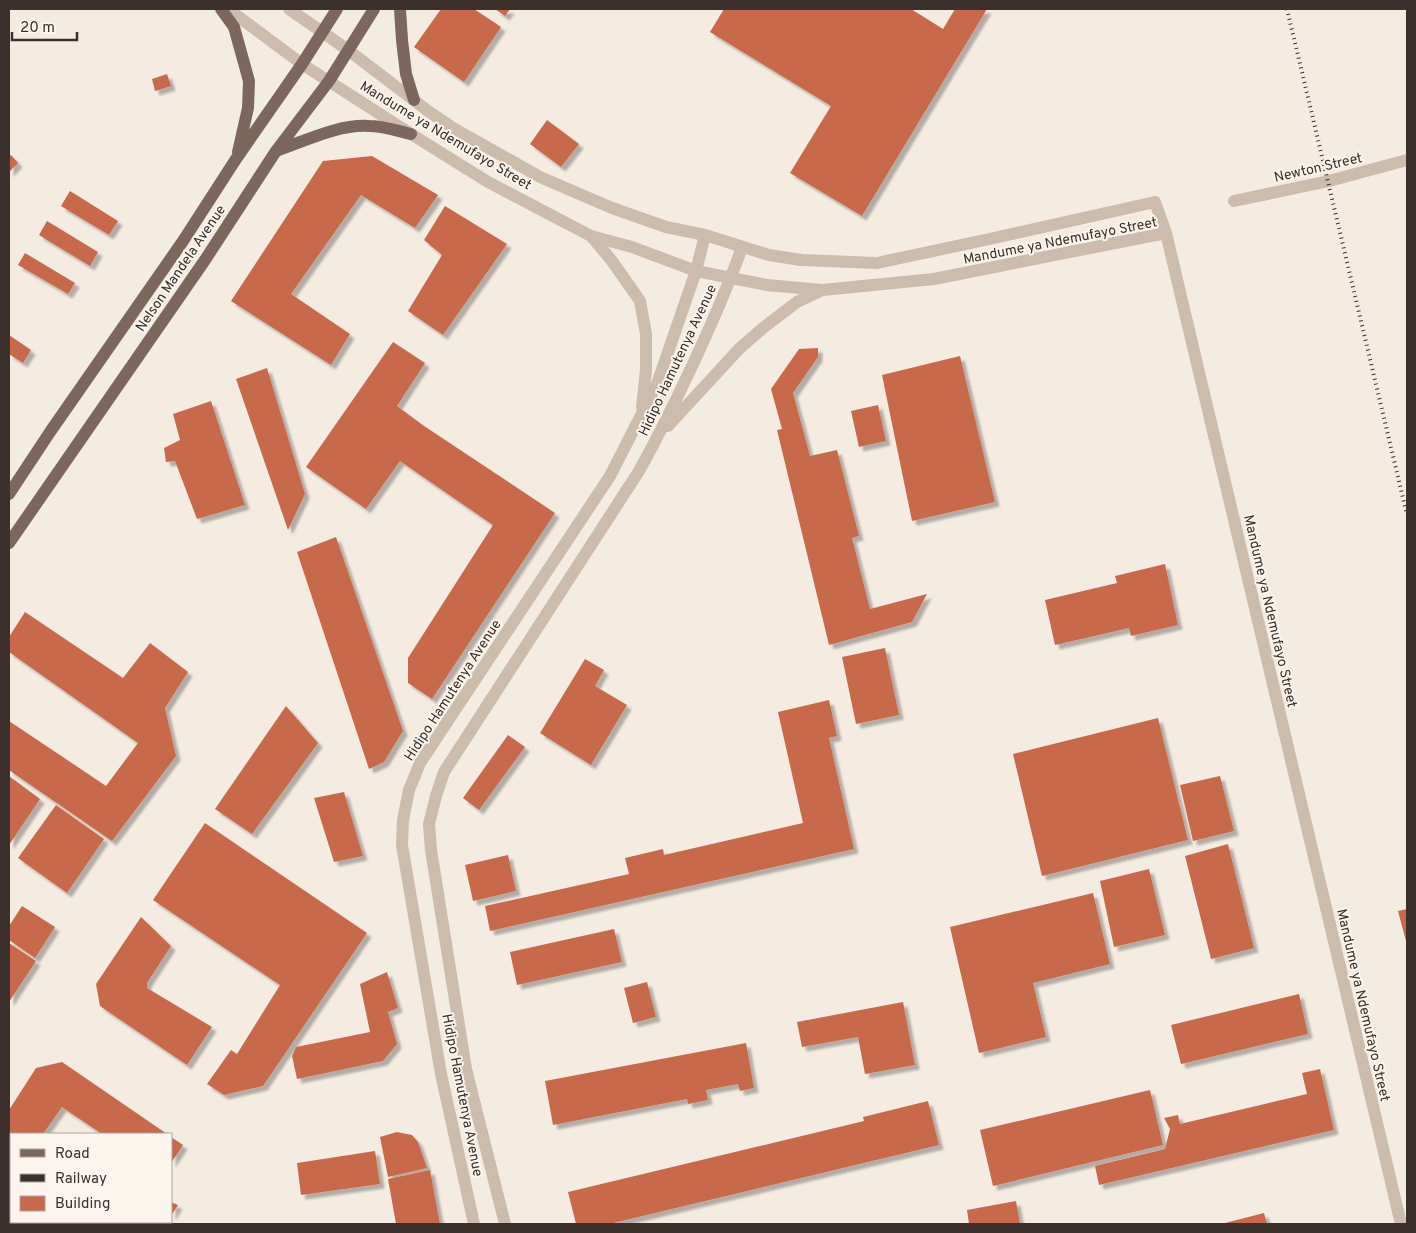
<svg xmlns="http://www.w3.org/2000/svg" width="1416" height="1233" font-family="Overpass,sans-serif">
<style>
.building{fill:#c8694b;filter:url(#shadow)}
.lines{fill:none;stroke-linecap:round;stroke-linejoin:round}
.minor{stroke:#cdbbac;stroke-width:12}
.major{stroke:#7d675c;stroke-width:12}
.rail{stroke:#3b302b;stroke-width:4;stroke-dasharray:1 4;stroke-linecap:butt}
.labels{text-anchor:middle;stroke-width:4;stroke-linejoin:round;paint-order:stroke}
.street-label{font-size:14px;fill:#3b302b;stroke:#fbf5ee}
</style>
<defs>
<filter id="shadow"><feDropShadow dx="4.5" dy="4.5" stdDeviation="1" flood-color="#0004"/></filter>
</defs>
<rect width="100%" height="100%" fill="#f4ebe1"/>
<path class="building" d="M 441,9 L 474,9 L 501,27 L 464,82 L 414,47 Z
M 495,9 L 510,9 L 505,16 Z
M 724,9 L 911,9 L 943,29 L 955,9 L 987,9 L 862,216 L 790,173 L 831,106 L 710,32 Z
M 167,74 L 171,86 L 155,91 L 152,79 Z
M 547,120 L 579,144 L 561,167 L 530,144 Z
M 11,155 L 18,163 L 9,172 L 9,157 Z
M 372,156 L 438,195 L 415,228 L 361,195 L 291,294 L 350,334 L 331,365 L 231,301 L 323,161 Z
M 70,191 L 118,221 L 109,235 L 61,206 Z
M 445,206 L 507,244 L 443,335 L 408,311 L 442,255 L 424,240 Z
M 47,221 L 98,252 L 90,266 L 39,235 Z
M 25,253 L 75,283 L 68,294 L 18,265 Z
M 9,335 L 31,350 L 23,363 L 9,354 Z
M 393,342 L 425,363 L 397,406 L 424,426 L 555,513 L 432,699 L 408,683 L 408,658 L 493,525 L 400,461 L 366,509 L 306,467 Z
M 818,348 L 818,357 L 793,393 L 810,456 L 837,450 L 859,536 L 852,538 L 870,609 L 927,594 L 912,622 L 829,645 L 777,430 L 782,429 L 771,389 L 799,349 Z
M 960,356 L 995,502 L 912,521 L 882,375 Z
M 267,368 L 305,494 L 288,530 L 236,379 Z
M 211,401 L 245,505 L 197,519 L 175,461 L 166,462 L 164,448 L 180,440 L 173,414 Z
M 878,405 L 886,441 L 859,447 L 851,411 Z
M 336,537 L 403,731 L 384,762 L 369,769 L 297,552 Z
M 1165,564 L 1178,625 L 1131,636 L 1129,628 L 1055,645 L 1045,600 L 1117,583 L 1115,576 Z
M 25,612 L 123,678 L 150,643 L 188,672 L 165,708 L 176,756 L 112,841 L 9,770 L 9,721 L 106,786 L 138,743 L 9,652 L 9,637 Z
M 885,648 L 899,715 L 856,724 L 842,657 Z
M 585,659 L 604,670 L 595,686 L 627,705 L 591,765 L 540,733 Z
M 829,700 L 837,736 L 829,738 L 854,849 L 490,931 L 485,906 L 629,874 L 625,858 L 663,849 L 664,855 L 803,823 L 778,712 Z
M 286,706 L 318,743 L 252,834 L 215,809 Z
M 1158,718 L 1188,840 L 1042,876 L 1013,754 Z
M 508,735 L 525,747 L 479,810 L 463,798 Z
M 9,776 L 40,799 L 9,845 Z
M 1220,776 L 1234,831 L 1193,841 L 1180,785 Z
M 344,792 L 363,856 L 334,862 L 314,798 Z
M 56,805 L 104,839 L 67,893 L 18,858 Z
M 205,823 L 367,933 L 263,1086 L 224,1095 L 207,1084 L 231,1050 L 237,1054 L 280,985 L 153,900 Z
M 1228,844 L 1254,948 L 1211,959 L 1185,856 Z
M 508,855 L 516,891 L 473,901 L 465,865 Z
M 1149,869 L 1165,935 L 1114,947 L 1100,881 Z
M 1093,893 L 1110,964 L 1033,983 L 1046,1037 L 979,1053 L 950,927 Z
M 22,906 L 55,927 L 35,958 L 9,940 L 9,926 Z
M 1407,909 L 1407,945 L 1398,911 Z
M 141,917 L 171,946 L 147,983 L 147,988 L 212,1027 L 187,1065 L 100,1006 L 96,984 Z
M 614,929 L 622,962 L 517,985 L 510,952 Z
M 9,943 L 36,961 L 9,1002 Z
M 387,972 L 398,1008 L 388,1012 L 397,1044 L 383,1061 L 297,1079 L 292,1056 L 296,1047 L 370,1032 L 360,984 Z
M 647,982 L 656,1017 L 633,1023 L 624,988 Z
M 1299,994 L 1308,1034 L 1181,1064 L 1171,1025 Z
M 903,1002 L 915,1065 L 865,1074 L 858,1037 L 802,1047 L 797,1022 Z
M 746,1043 L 754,1088 L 740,1091 L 738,1084 L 706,1090 L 708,1100 L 688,1104 L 687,1099 L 553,1125 L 545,1081 Z
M 62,1062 L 167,1134 L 102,1134 L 62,1107 L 43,1134 L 11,1134 L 11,1179 L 9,1183 L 9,1110 L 36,1068 Z
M 1320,1069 L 1334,1130 L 1099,1185 L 1095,1166 L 1165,1149 L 1170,1129 L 1164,1118 L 1178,1115 L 1180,1124 L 1307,1094 L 1302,1073 Z
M 1150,1090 L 1163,1145 L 993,1186 L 980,1130 Z
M 928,1101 L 939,1145 L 609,1224 L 576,1224 L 568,1192 L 864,1121 L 863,1117 Z
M 397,1132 L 412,1135 L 418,1142 L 427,1168 L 388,1177 L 380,1137 Z
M 171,1137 L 183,1145 L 171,1163 Z
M 375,1151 L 380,1184 L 301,1195 L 297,1163 Z
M 430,1170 L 440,1224 L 396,1224 L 388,1179 Z
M 1016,1201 L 1020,1224 L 969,1224 L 967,1210 Z
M 171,1202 L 178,1205 L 171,1216 Z
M 1264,1213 L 1267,1224 L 1221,1224 Z
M 120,1222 L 167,1222 L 166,1224 L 119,1224 Z"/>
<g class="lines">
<path class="minor" d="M 228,9 L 302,64 L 411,134 L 488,182 L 591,236 L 632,247 L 696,271 L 767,285 L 822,290 L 934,279 L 1166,233
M 289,9 L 348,50 L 428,111 L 453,128 L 540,177 L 612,208 L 666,227 L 705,235 L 769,255 L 801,260 L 877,263 L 994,238 L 1155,202 L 1166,233 L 1401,1224
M 1234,201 L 1329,181 L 1407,160
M 591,236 L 612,261 L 640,301 L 646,334 L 646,370 L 642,408
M 668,426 L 739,349 L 763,328 L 797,302 L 822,290
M 474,1224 L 441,1074 L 402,845 L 403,820 L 409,790 L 420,763 L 610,476 L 657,384 L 696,271 L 705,235
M 505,1224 L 466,1069 L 431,850 L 429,824 L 436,796 L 444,772 L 639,471 C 663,428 684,384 704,340 C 718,309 731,279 742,247"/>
<path class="major" d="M 221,9 L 234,27 L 249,81 L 248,108 L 238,152
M 400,9 L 402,40 L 406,74 L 414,100
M 276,151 C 305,141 339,124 369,126 C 383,126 398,131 411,134
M 9,494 L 50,432 L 183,241 L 236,159 L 302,64 L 337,9
M 9,543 L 205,260 L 276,151 L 329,81 L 374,9"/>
<path class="rail" d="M 1287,9 L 1407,515"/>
</g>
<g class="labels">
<g class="street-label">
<text transform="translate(446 135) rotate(31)" y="5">Mandume ya Ndemufayo Street</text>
<text transform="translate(1318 167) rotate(-13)" y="5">Newton Street</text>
<text transform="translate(1060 240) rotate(-11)" y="5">Mandume ya Ndemufayo Street</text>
<text transform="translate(180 268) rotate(-56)" y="5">Nelson Mandela Avenue</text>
<text transform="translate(677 360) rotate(-65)" y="5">Hidipo Hamutenya Avenue</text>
<text transform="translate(1271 611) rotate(77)" y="5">Mandume ya Ndemufayo Street</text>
<text transform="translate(452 690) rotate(-57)" y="5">Hidipo Hamutenya Avenue</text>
<text transform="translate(1364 1005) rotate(77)" y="5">Mandume ya Ndemufayo Street</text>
<text transform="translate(463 1095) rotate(79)" y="5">Hidipo Hamutenya Avenue</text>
</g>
</g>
<rect width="1416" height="1233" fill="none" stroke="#3b302b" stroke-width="20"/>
<rect x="10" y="1133" width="162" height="90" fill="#fbf5ee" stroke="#aea6a0"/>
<rect x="20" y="1149" width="25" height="8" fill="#7d675c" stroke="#aea6a0"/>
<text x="55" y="1158" font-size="15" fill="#3b302b">Road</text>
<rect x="20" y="1174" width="25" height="8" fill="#3b302b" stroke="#aea6a0"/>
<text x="55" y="1183" font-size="15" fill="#3b302b">Railway</text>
<rect x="20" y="1196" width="25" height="15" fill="#c8694b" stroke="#aea6a0"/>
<text x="55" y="1208" font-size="15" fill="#3b302b">Building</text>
<path d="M12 32v8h65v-8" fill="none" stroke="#3b302b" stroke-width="2.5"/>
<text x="20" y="32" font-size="15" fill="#3b302b" stroke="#fbf5ee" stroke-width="4" paint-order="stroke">20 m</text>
</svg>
